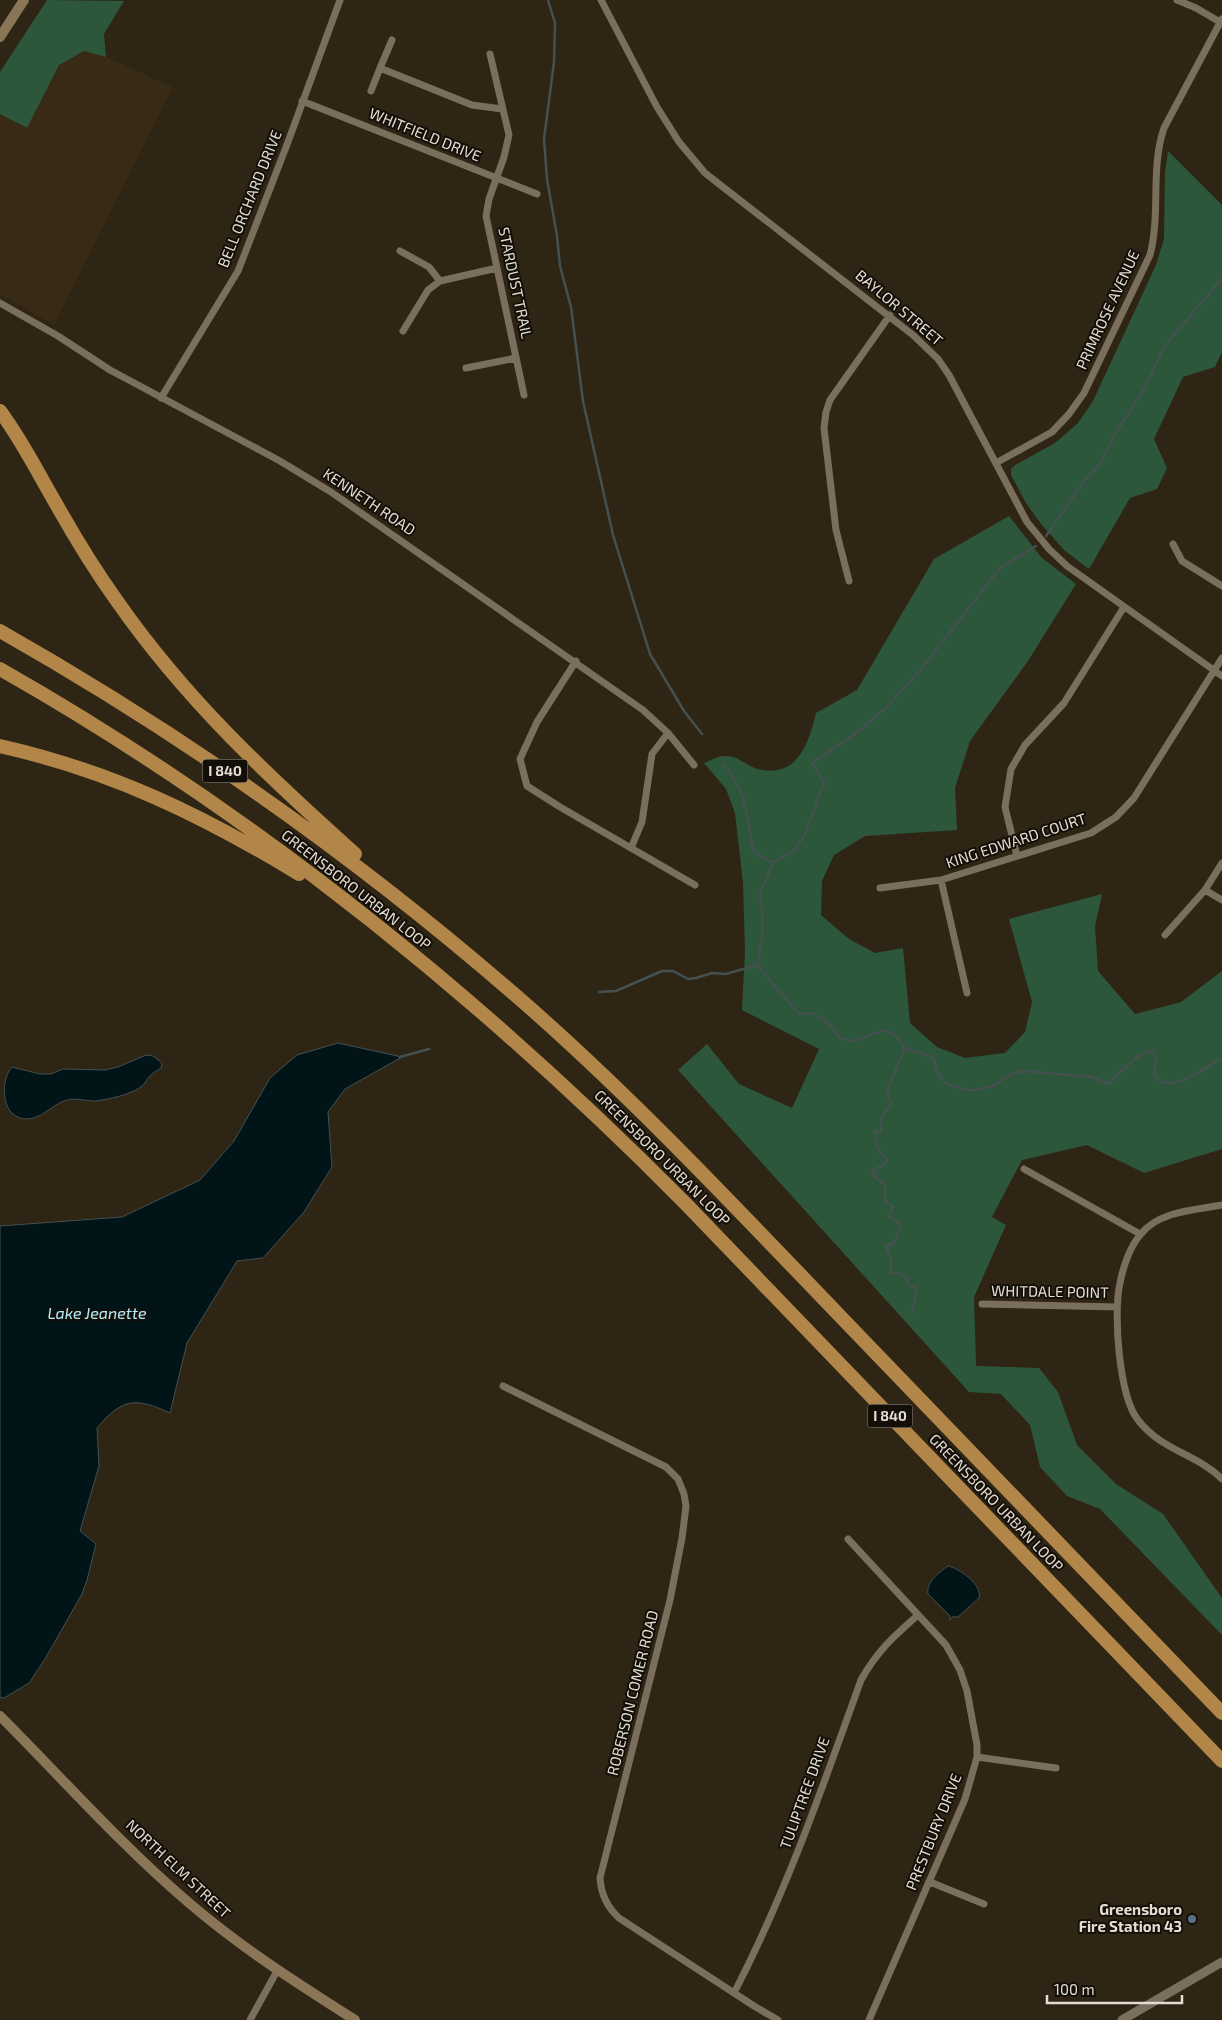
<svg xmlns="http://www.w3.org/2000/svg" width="1222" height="2020" font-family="'Exo 2',sans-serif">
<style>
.built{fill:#382a14}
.green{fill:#2c573b}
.water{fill:#011418;stroke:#455050}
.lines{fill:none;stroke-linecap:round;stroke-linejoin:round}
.stream{stroke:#455050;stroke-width:2.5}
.minor{stroke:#7a6e5c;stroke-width:7}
.tertiary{stroke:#7a6e5c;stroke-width:9}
.secondary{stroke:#8a7556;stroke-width:10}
.motorway{stroke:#b18648;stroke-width:14}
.service-dot{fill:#5c6f8a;stroke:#130f08;stroke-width:2}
.labels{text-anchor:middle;stroke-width:4;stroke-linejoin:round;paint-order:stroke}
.shield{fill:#130f08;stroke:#a59e95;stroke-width:1}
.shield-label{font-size:14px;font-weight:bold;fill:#e3dcd2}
.street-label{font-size:15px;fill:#e3dcd2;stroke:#130f08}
.poi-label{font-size:15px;font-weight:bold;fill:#e3dcd2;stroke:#130f08;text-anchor:end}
.water-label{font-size:16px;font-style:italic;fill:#b1edfa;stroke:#130f08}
</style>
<rect width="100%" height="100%" fill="#2f2515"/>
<path class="built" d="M 84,51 L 106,57 L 173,87 L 54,325 L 0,294 L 0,114 L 27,128 L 59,64 Z"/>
<path class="green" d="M 47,0 L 124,1 L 104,34 L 106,57 L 84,51 L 59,65 L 27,128 L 0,114 L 0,72 Z
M 1168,151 L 1222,205 L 1222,352 L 1215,367 L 1183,377 L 1154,439 L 1167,468 L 1157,489 L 1130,498 L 1089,569 L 1064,550 L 1041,524 L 1026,503 L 1011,475 L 1011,469 L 1015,465 L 1055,443 L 1078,423 L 1093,401 L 1156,265 L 1164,239 L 1165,173 Z
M 1009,516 L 1042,558 L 1076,584 L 1028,661 L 970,741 L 955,788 L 957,830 L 865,836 L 834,855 L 822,881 L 821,915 L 849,939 L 875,953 L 903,948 L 910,1023 L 937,1047 L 965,1058 L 1005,1053 L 1025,1032 L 1032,1002 L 1009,919 L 1102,894 L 1095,926 L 1098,971 L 1135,1014 L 1181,1002 L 1222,971 L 1222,1149 L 1144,1173 L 1087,1145 L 1022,1160 L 992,1217 L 1006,1225 L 974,1297 L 976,1366 L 1039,1368 L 1058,1392 L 1077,1445 L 1116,1484 L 1163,1514 L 1222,1598 L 1222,1635 L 1100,1509 L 1067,1496 L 1040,1467 L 1030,1425 L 1001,1394 L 969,1392 L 678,1070 L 707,1044 L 739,1084 L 792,1108 L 819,1049 L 742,1010 L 745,952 L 743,883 L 735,813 L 726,789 L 704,763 C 710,761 719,755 726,756 C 739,756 746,766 758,769 C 797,779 809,743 816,713 L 857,690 L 934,559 Z"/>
<path class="water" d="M 338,1043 L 402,1057 L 345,1089 L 328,1112 L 332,1167 L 304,1212 L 263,1258 L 237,1261 L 187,1343 L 170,1413 C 136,1397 122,1398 97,1428 L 99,1466 L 80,1531 L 96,1544 L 87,1580 L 82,1594 L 45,1659 L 29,1683 L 4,1698 L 0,1697 L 0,1226 L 122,1217 L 200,1180 L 234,1141 L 270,1078 L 297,1055 Z
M 146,1055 L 153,1056 L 162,1063 L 161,1068 C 157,1071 152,1073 149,1077 C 146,1080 145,1084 142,1086 C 133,1094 107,1100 95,1101 C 85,1101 73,1097 64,1101 C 51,1106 41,1119 27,1119 C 0,1119 0,1080 12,1067 L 40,1074 L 51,1074 L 63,1069 L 105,1070 L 118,1067 Z
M 948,1566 C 959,1568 983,1585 979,1598 L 958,1617 L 952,1617 L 950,1620 L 950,1616 L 928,1594 C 926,1581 939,1573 948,1566 Z"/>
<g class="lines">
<path class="stream" d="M 548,0 L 555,23 L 554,62 L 544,139 L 547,179 L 557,236 L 560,266 L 571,307 L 583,401 L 613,535 L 650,654 L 684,711 L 702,734
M 1046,536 L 1085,480 L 1102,462 L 1113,437 L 1145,388 L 1164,347 L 1222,278
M 1036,546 L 1001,567 L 922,668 L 885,709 L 855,734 L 812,763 L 824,782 L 804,837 L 794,850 L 773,863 L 760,894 L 762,910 L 762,940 L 757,965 L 799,1014 C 821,1010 828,1023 841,1039 L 854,1041 L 883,1030 L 893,1033 L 905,1048 L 933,1057 L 939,1077 L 947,1084 L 967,1090 L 977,1090 L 993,1086 L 1010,1075 L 1023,1071 L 1092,1077 L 1108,1084 L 1137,1057 L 1148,1051 L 1154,1052 L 1157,1061 C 1154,1066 1152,1074 1157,1079 C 1172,1093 1208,1066 1222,1058
M 723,764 C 747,790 747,818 753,851 L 773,863
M 599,992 L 616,991 L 662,971 L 673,971 L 688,979 L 696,978 L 712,973 L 726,974 L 757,965
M 905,1048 L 887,1090 L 891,1104 L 882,1117 L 881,1131 L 874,1132 L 878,1149 L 887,1160 L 884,1165 L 873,1170 L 873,1175 L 885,1185 L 885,1201 L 893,1206 L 889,1216 L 901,1226 L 894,1243 L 886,1246 L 891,1259 L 890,1272 L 899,1274 L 907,1278 L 908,1284 L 917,1289 L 912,1313
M 400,1057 L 429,1049"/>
<path class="minor" d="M 601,0 L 657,107 L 679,142 L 705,173 L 913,335 L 938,359 L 949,375 L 1027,522 L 1049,549 L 1067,566 L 1222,676
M 1177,0 L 1196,8 L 1220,22
M 392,40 L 380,68 L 472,105 L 502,109
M 490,54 L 509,135 L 504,157 L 489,199 L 486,216 L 524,395
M 371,91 L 380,68
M 302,101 L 537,194
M 400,251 L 429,267 L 440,281
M 0,303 L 58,336 L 110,370 L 280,461 L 331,492 L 643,710 L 668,733 L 694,765
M 403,331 L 428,290 L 440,281 L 497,268
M 466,368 L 516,358
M 161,398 L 238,271 L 288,142 L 340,0
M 996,463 L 1052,432 L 1069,414 L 1084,393 L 1150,255 C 1161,213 1150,169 1164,128 L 1222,19
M 1173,544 L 1182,561 L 1222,586
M 849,581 L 836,530 L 824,428 L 826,412 L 830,400 L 890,315
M 576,661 L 537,722 L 520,759 L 527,786 L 560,807 L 695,885
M 631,848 L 642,822 L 652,754 L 668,733
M 1017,856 L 1005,807 L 1011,769 L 1025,745 L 1064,703 L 1124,607
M 941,880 L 967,993
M 880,888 L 941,880 L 1091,833 L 1116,817 L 1134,798 L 1222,658
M 1205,890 L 1222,900
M 1165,935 L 1205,890 L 1222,863
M 1024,1169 L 1140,1234
M 1222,1205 C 1195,1210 1159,1211 1141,1234 C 1130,1246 1123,1267 1120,1283 C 1113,1313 1119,1396 1138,1420 C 1162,1451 1197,1454 1222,1479
M 982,1304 L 1117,1307
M 503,1386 L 666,1467 L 678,1479 L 684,1494 L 686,1506 L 682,1538 L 670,1600 L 600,1878 C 601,1895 607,1907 619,1918 L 754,2006 L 778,2020
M 848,1539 L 946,1645 L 960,1670 L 967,1691 L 977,1745 L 977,1757 L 965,1799 L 869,2020
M 977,1757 L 1056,1768
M 930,1882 L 984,1904
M 734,1993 C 786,1893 823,1786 861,1680 C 877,1651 893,1637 918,1615
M 250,2020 L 277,1971"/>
<path class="tertiary" d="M 1122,2020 L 1222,1962"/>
<path class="secondary" d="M 0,37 L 24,0
M 0,1716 C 62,1778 121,1845 188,1902 C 240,1947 297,1983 355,2020"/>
<path class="motorway" d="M 0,411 C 21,439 37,471 55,502 C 74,536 94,569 117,601 C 186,700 266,774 355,854
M 0,631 C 189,738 366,864 529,1007 C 639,1104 738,1210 839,1315 C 967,1447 1094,1580 1222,1713
M 0,669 C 254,813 481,997 686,1204 L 1222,1761
M 0,746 C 111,771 202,815 299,874"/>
</g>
<circle class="service-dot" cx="1192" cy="1919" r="5"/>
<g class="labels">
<g class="shield">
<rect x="202.5" y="759.5" width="45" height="23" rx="4"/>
<rect x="867.5" y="1404.5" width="45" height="23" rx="4"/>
</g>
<g class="shield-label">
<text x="225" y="776">I 840</text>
<text x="890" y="1421">I 840</text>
</g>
<g class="street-label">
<text transform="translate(425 135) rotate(22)" y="5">WHITFIELD DRIVE</text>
<text transform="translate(250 199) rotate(-68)" y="5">BELL ORCHARD DRIVE</text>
<text transform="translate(515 283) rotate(78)" y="5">STARDUST TRAIL</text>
<text transform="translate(899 308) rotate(40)" y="5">BAYLOR STREET</text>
<text transform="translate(1108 310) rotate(-65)" y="5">PRIMROSE AVENUE</text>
<text transform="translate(369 502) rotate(34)" y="5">KENNETH ROAD</text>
<text transform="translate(1016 841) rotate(-18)" y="5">KING EDWARD COURT</text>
<text transform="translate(356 890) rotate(38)" y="5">GREENSBORO URBAN LOOP</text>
<text transform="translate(662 1158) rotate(45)" y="5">GREENSBORO URBAN LOOP</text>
<text transform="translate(1050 1292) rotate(1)" y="5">WHITDALE POINT</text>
<text transform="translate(996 1503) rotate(46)" y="5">GREENSBORO URBAN LOOP</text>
<text transform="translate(633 1693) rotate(-76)" y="5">ROBERSON COMER ROAD</text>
<text transform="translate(805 1793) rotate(-70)" y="5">TULIPTREE DRIVE</text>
<text transform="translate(934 1832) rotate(-68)" y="5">PRESTBURY DRIVE</text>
<text transform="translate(178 1869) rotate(43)" y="5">NORTH ELM STREET</text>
</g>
<g class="poi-label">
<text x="1182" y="1915">Greensboro<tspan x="1182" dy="17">Fire Station 43</tspan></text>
</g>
<g class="water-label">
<text x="97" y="1319">Lake Jeanette</text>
</g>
</g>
<path d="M1047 1995v8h135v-8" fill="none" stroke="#e3dcd2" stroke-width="2.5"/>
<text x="1054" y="1995" font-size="15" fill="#e3dcd2" stroke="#130f08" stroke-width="4" paint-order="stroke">100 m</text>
</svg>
